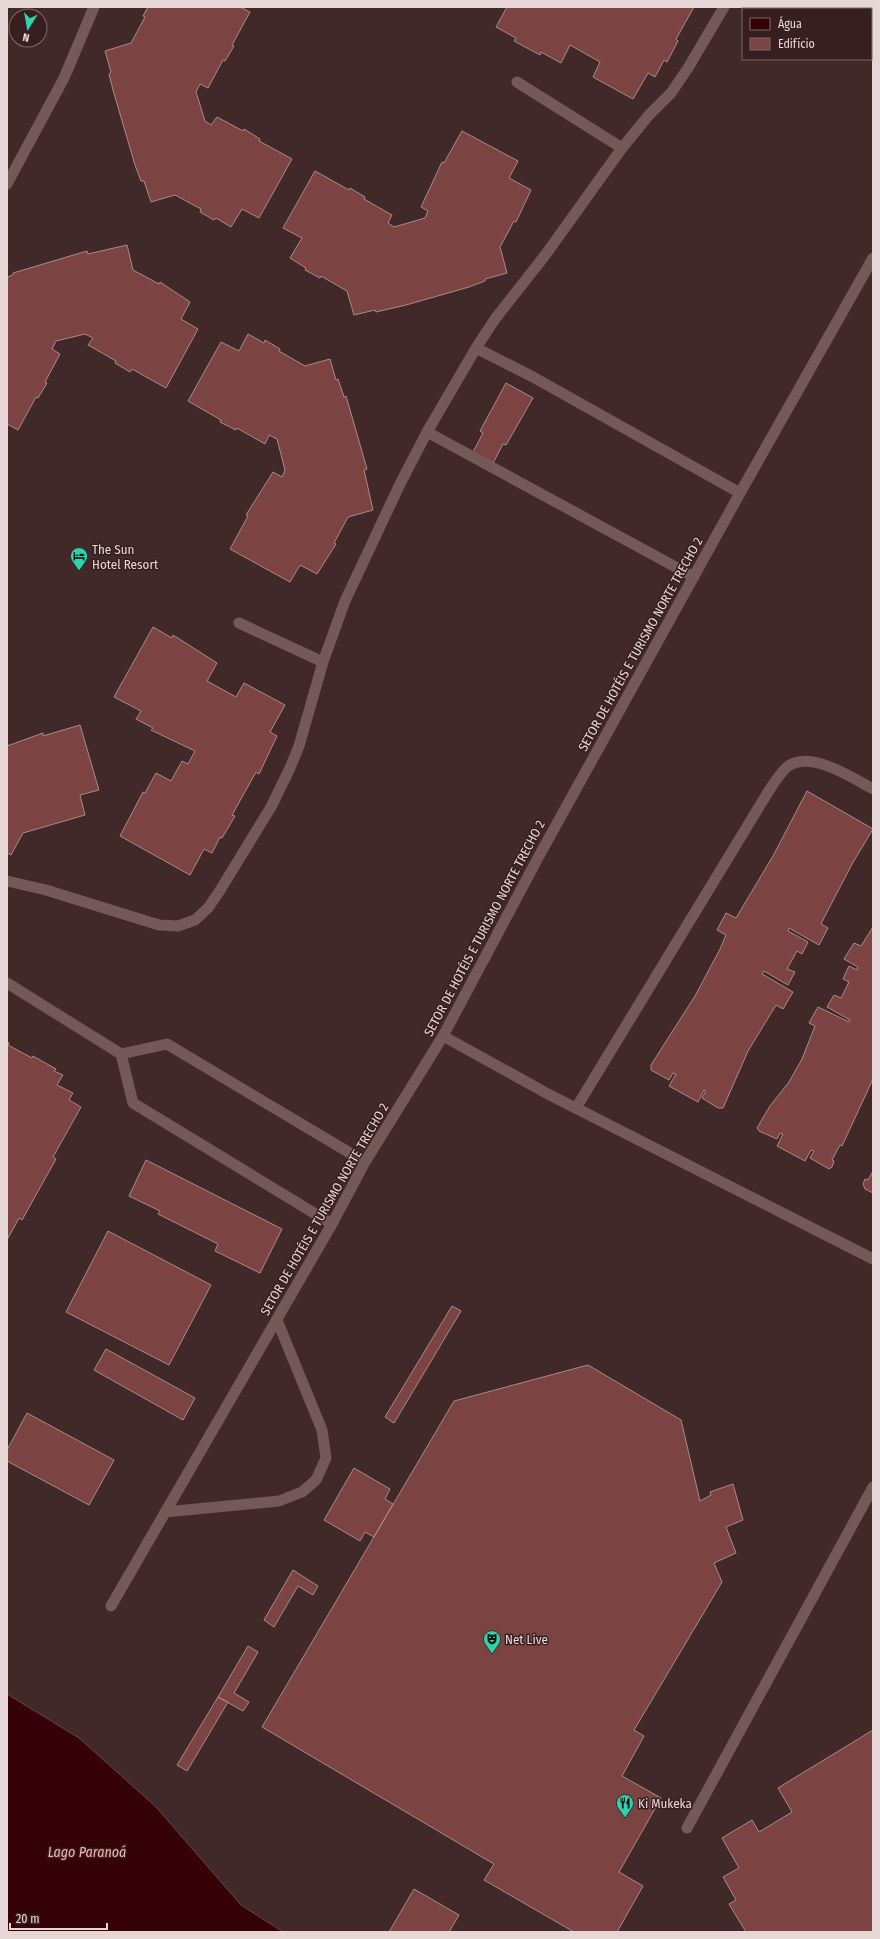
<svg xmlns="http://www.w3.org/2000/svg" width="880" height="1939" font-family="'Fira Sans Condensed',sans-serif">
<style>
.water{fill:#340207;stroke:#694245}
.building{fill:#7c4343;stroke:#a98b8a}
.lines{fill:none;stroke-linecap:round;stroke-linejoin:round}
.service{stroke:#745958;stroke-width:11}
.labels{text-anchor:middle;stroke-width:3;stroke-linejoin:round;paint-order:stroke}
.poi-label{font-size:13px;fill:#e6d6d5;stroke:#361f1e;text-anchor:start}
.street-label{font-size:13px;fill:#e6d6d5;stroke:#361f1e}
.water-label{font-size:14px;font-style:italic;fill:#fbb1af;stroke:#361f1e}
</style>
<rect width="100%" height="100%" fill="#402928"/>
<path class="water" d="M 7,1694 L 79,1738 L 156,1807 L 241,1905 L 283,1932 L 7,1932 Z"/>
<path class="building" d="M 148,7 L 240,7 L 250,12 L 232,45 L 234,46 L 225,61 L 223,60 L 208,88 L 200,84 L 196,92 L 205,121 L 211,125 L 217,117 L 243,131 L 244,129 L 260,139 L 259,141 L 292,159 L 259,218 L 242,209 L 231,227 L 216,218 L 214,220 L 200,212 L 201,209 L 175,195 L 151,202 L 144,181 L 141,181 L 135,165 L 113,90 L 109,74 L 111,72 L 105,51 L 131,43 L 145,17 L 143,16 Z
M 507,7 L 694,7 L 676,39 L 678,41 L 667,62 L 664,60 L 655,77 L 648,73 L 633,99 L 593,77 L 600,62 L 570,45 L 561,63 L 541,52 L 540,55 L 514,41 L 516,38 L 496,27 Z
M 462,131 L 518,161 L 509,178 L 531,190 L 516,222 L 514,221 L 500,247 L 507,273 L 485,279 L 485,281 L 469,287 L 406,305 L 376,312 L 375,310 L 354,315 L 347,291 L 321,276 L 320,278 L 305,270 L 306,268 L 290,258 L 302,238 L 283,228 L 315,171 L 349,190 L 350,188 L 365,197 L 364,199 L 392,215 L 388,223 L 394,227 L 425,218 L 428,211 L 421,207 L 442,162 L 444,163 Z
M 127,245 L 133,270 L 159,284 L 160,282 L 190,302 L 181,319 L 198,329 L 166,388 L 132,369 L 130,372 L 115,363 L 116,361 L 88,345 L 93,338 L 85,334 L 56,341 L 52,349 L 60,354 L 45,382 L 47,383 L 38,398 L 36,397 L 18,430 L 7,424 L 7,277 L 13,275 L 13,273 L 87,251 L 88,254 Z
M 248,334 L 264,343 L 265,340 L 280,349 L 279,351 L 305,366 L 330,359 L 336,380 L 338,379 L 344,397 L 346,396 L 367,469 L 364,470 L 373,510 L 348,517 L 334,543 L 336,544 L 317,574 L 300,565 L 290,582 L 230,549 L 248,516 L 246,515 L 273,472 L 282,477 L 285,470 L 277,439 L 269,435 L 265,444 L 237,428 L 236,430 L 220,422 L 221,420 L 188,401 L 221,342 L 239,351 Z
M 506,383 L 533,398 L 506,445 L 503,444 L 492,465 L 472,454 L 483,433 L 480,431 Z
M 153,627 L 172,638 L 173,635 L 217,663 L 207,681 L 236,697 L 244,683 L 285,705 L 270,732 L 277,736 L 259,774 L 256,772 L 232,815 L 235,816 L 222,838 L 220,837 L 212,853 L 204,849 L 190,875 L 120,836 L 143,792 L 145,793 L 156,773 L 171,781 L 182,761 L 188,764 L 195,751 L 151,730 L 153,728 L 136,719 L 141,711 L 114,697 Z
M 80,725 L 99,790 L 80,795 L 85,815 L 23,833 L 11,855 L 7,853 L 7,746 L 43,733 L 43,736 Z
M 807,791 L 873,829 L 852,864 L 825,916 L 821,924 L 828,928 L 819,945 L 789,928 L 788,931 L 808,942 L 802,954 L 797,951 L 787,969 L 795,972 L 788,985 L 764,971 L 762,974 L 793,992 L 783,1009 L 776,1005 L 748,1051 L 723,1108 L 718,1108 L 702,1098 L 706,1091 L 704,1090 L 698,1102 L 669,1086 L 676,1074 L 673,1073 L 669,1080 L 651,1070 L 651,1065 L 695,996 L 720,949 L 726,935 L 717,930 L 726,913 L 736,918 L 773,856 Z
M 873,927 L 873,1079 L 842,1146 L 840,1145 L 832,1160 L 834,1161 L 832,1167 L 829,1169 L 810,1158 L 814,1151 L 811,1150 L 805,1161 L 777,1146 L 783,1134 L 780,1133 L 777,1139 L 759,1131 L 757,1128 L 770,1106 L 789,1082 L 802,1059 L 815,1026 L 809,1023 L 818,1007 L 849,1022 L 850,1020 L 827,1007 L 834,995 L 841,998 L 849,982 L 843,979 L 849,966 L 857,970 L 858,967 L 844,959 L 854,943 L 861,946 Z
M 7,1041 L 9,1043 L 8,1045 L 32,1058 L 33,1056 L 56,1069 L 54,1071 L 63,1075 L 57,1085 L 73,1093 L 69,1100 L 81,1107 L 53,1157 L 56,1159 L 22,1220 L 19,1218 L 7,1240 Z
M 146,1160 L 282,1229 L 260,1273 L 215,1251 L 218,1244 L 158,1214 L 160,1211 L 129,1196 Z
M 873,1171 L 873,1193 L 865,1189 L 863,1184 L 865,1179 L 868,1180 Z
M 108,1231 L 211,1285 L 169,1365 L 66,1312 Z
M 452,1306 L 461,1311 L 394,1423 L 385,1417 Z
M 106,1349 L 195,1398 L 183,1420 L 94,1370 Z
M 588,1365 L 681,1420 L 700,1501 L 711,1495 L 710,1492 L 733,1484 L 743,1520 L 726,1527 L 736,1553 L 714,1563 L 722,1582 L 634,1730 L 644,1736 L 622,1776 L 661,1798 L 619,1872 L 643,1886 L 617,1932 L 574,1932 L 484,1880 L 494,1864 L 262,1727 L 454,1401 Z
M 27,1413 L 114,1460 L 89,1505 L 7,1461 L 7,1450 Z
M 354,1468 L 390,1489 L 385,1499 L 393,1504 L 374,1537 L 365,1532 L 360,1541 L 324,1520 Z
M 293,1570 L 318,1586 L 313,1595 L 298,1586 L 274,1627 L 264,1620 Z
M 248,1646 L 258,1652 L 234,1693 L 249,1702 L 243,1711 L 218,1697 Z
M 218,1697 L 228,1702 L 187,1771 L 177,1765 Z
M 873,1730 L 873,1932 L 746,1932 L 729,1904 L 736,1900 L 723,1877 L 739,1868 L 722,1838 L 752,1820 L 759,1832 L 792,1812 L 778,1788 Z
M 414,1889 L 459,1915 L 449,1932 L 389,1932 Z"/>
<g class="lines">
<path class="service" d="M 517,82 L 622,148
M 7,184 L 64,78 L 94,7
M 476,348 L 533,377 L 740,493
M 427,432 L 694,577
M 239,623 L 323,662
M 7,881 L 46,890 L 159,925 L 178,926 L 195,920 L 208,908 L 219,892 L 271,807 L 290,768 L 299,746 L 323,662 L 345,601 L 400,484 L 427,432 L 476,348 L 495,319 L 546,254 L 622,148 L 649,115 L 671,93 L 688,68 L 724,7
M 7,983 L 121,1054 L 167,1044 L 365,1162
M 443,1036 L 548,1094 L 873,1259
M 121,1054 L 133,1103 L 332,1224
M 576,1108 L 762,802 C 769,791 777,776 787,767 C 810,749 852,778 873,789
M 165,1512 L 279,1501 L 302,1492 L 316,1480 L 326,1458 L 322,1430 L 277,1320
M 111,1606 L 332,1224 L 365,1162 L 443,1036 L 539,856 L 740,493 L 873,258
M 687,1828 L 873,1487"/>
</g>
<defs>
<g id="hotel-pin" transform="scale(0.9)"><path d="M0 17L-7.5 6A9.5 9.5 0 1 1 7.5 6Z" fill="#2dd4ab" stroke="#361f1e"/><path d="M-6-4.5h1.5V1H6V5H4.5V3h-9V5H-6ZM-4 0a1.8 1.8 0 1 1 3.6 0ZM.5 0V-2.5h3Q6-2.5 6 0Z" fill="#111"/></g>
<g id="theatre-pin" transform="scale(0.9)"><path d="M0 17L-7.5 6A9.5 9.5 0 1 1 7.5 6Z" fill="#2dd4ab" stroke="#361f1e"/><path d="M-5-5.5Q0-4 5-5.5V0Q5 5 0 6Q-5 5-5 0ZM-3.3-2.5H-1v1.5H-3.3ZM1-2.5H3.3v1.5H1ZM-2.8 1Q0 5.5 2.8 1Z" fill="#111"/></g>
<g id="restaurant-pin" transform="scale(0.9)"><path d="M0 17L-7.5 6A9.5 9.5 0 1 1 7.5 6Z" fill="#2dd4ab" stroke="#361f1e"/><path d="M-5-6h1v4h1v-4h1v4h1v-4h1v5L-1.5 .5V6h-2V.5L-5-1ZM5-6V6H3V1.5H1.5Q1.5-4 5-6Z" fill="#111"/></g>
</defs>
<g fill-rule="evenodd">
<use href="#hotel-pin" x="79" y="556"/>
<use href="#theatre-pin" x="492" y="1639"/>
<use href="#restaurant-pin" x="625" y="1803"/>
</g>
<g class="labels">
<g class="poi-label">
<text x="92" y="554">The Sun<tspan x="92" dy="15">Hotel Resort</tspan></text>
<text x="505" y="1644">Net Live</text>
<text x="638" y="1808">Ki Mukeka</text>
</g>
<g class="street-label">
<text transform="translate(640 644) rotate(-61)" y="5">SETOR DE HOTÉIS E TURISMO NORTE TRECHO 2</text>
<text transform="translate(484 928) rotate(-62)" y="5">SETOR DE HOTÉIS E TURISMO NORTE TRECHO 2</text>
<text transform="translate(324 1209) rotate(-60)" y="5">SETOR DE HOTÉIS E TURISMO NORTE TRECHO 2</text>
</g>
<g class="water-label">
<text x="87" y="1857">Lago Paranoá</text>
</g>
</g>
<rect width="880" height="1939" fill="none" stroke="#e6d6d5" stroke-width="16"/>
<rect x="742" y="8" width="130" height="52" fill="#361f1e" stroke="#7c6867"/>
<rect x="750" y="18" width="20" height="12" fill="#340207" stroke="#7c6867"/>
<text x="778" y="28" font-size="12" fill="#e6d6d5">Água</text>
<rect x="750" y="38" width="20" height="12" fill="#7c4343" stroke="#7c6867"/>
<text x="778" y="48" font-size="12" fill="#e6d6d5">Edifício</text>
<g transform="translate(28 28) rotate(191)"><circle r="19" fill="#361f1e" stroke="#7c6867"/>
<path d="M0-3L7 15L0 10L-7 15Z" fill="#2dd4ab"/>
<text y="-6" font-size="11" font-weight="bold" text-anchor="middle" fill="#e6d6d5">N</text>
</g>
<path d="M10 1923v6h97v-6" fill="none" stroke="#e6d6d5" stroke-width="2"/>
<text x="16" y="1923" font-size="12" fill="#e6d6d5" stroke="#361f1e" stroke-width="3" paint-order="stroke">20 m</text>
</svg>
